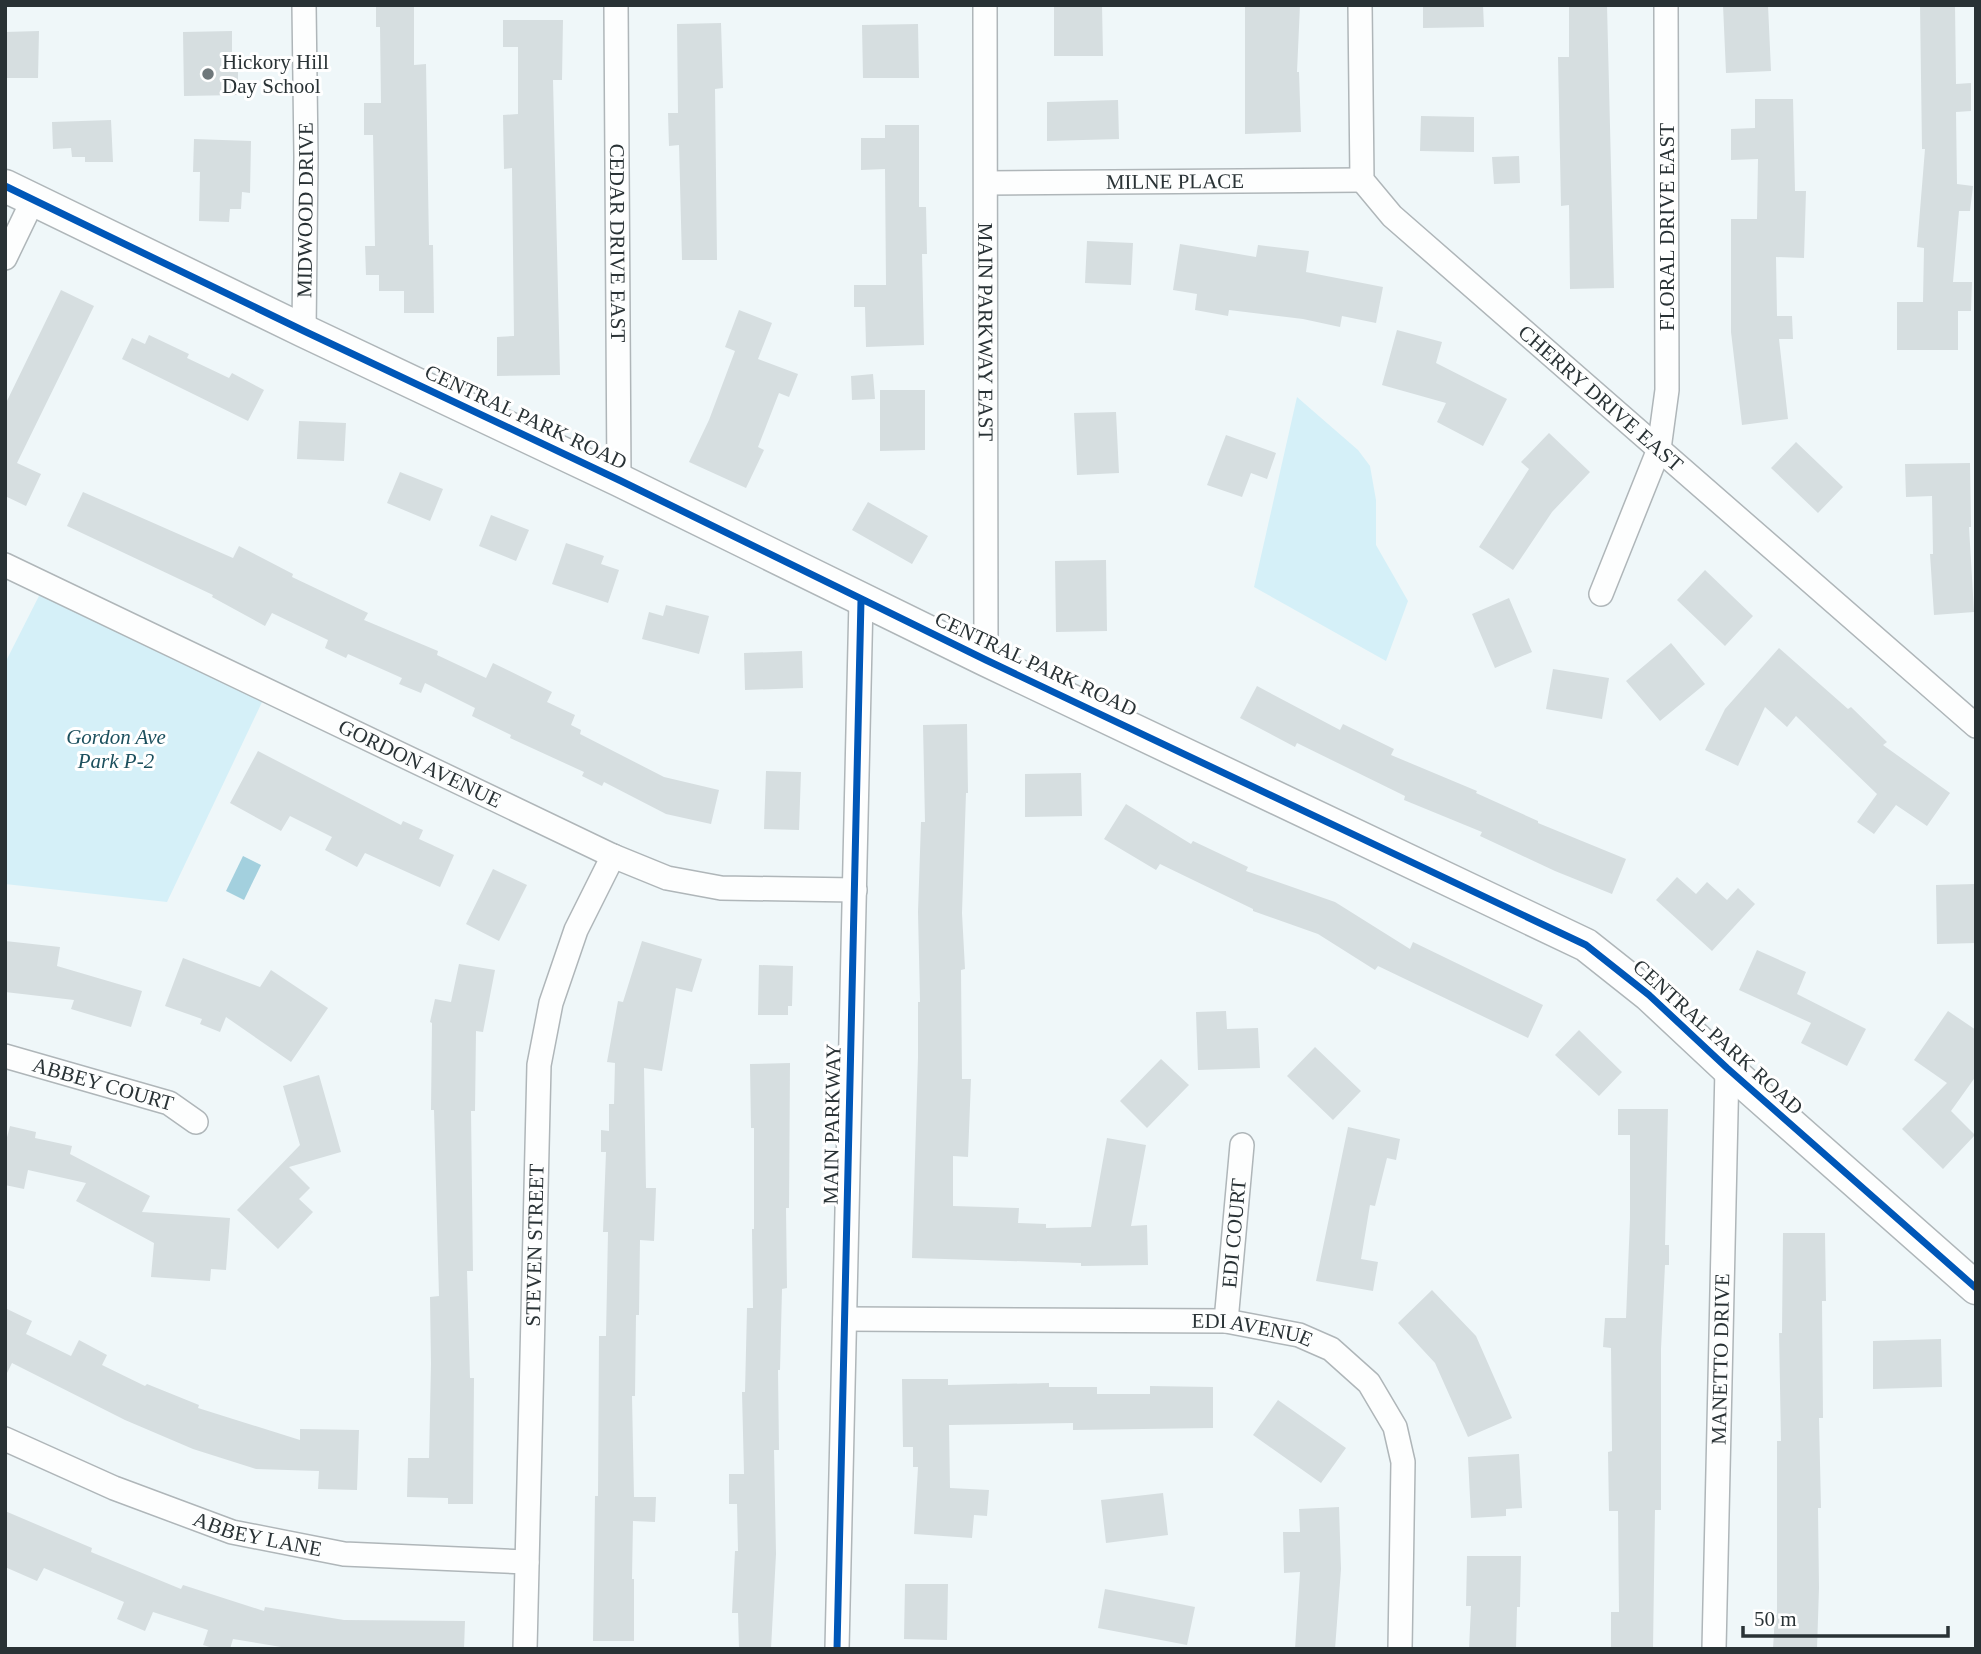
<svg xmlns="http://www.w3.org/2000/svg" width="1981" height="1654" font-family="'Times New Roman',serif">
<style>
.green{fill:#d5f0f8}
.water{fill:#a3d0de}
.building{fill:#d6dee0}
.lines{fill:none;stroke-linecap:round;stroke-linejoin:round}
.street-casing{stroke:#afb6b9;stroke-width:26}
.secondary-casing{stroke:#afb6b9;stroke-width:35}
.street{stroke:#fdfefe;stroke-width:23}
.secondary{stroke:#fdfefe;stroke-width:32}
.cycleway-casing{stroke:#fff;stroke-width:11}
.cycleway{stroke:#0057b8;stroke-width:7}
.poi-dot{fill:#6e777a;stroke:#fff;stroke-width:2.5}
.labels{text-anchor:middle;stroke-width:6;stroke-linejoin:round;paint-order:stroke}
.poi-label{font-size:21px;fill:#293235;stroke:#fff;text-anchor:start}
.street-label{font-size:21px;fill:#293235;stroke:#fff}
.park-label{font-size:21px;font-style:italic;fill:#1c505e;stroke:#fff}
</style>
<rect width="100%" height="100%" fill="#eff7f9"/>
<path class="green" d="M 1297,397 L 1358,450 L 1370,466 L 1376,500 L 1376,545 L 1408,601 L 1386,661 L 1254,587 Z
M 42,590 L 264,698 L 167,902 L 5,884 L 5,663 Z"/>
<path class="water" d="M 243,856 L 261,865 L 244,900 L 226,891 Z"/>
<path class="building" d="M 376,5 L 414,5 L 414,65 L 426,64 L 429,245 L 433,245 L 434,313 L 404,313 L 404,291 L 379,291 L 379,275 L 366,275 L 365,246 L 375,246 L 373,135 L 364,135 L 364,103 L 381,103 L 380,27 L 376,27 Z
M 1054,5 L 1102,5 L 1103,56 L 1054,56 Z
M 1245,5 L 1300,5 L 1297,72 L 1299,72 L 1301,132 L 1245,134 Z
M 1423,5 L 1483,5 L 1484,27 L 1423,28 Z
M 1569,5 L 1607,5 L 1614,288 L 1570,289 L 1569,205 L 1561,206 L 1558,57 L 1569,57 Z
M 1723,5 L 1768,5 L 1771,71 L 1726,73 Z
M 1920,5 L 1955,5 L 1956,84 L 1971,83 L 1971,111 L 1956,112 L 1957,184 L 1973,186 L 1970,211 L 1959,211 L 1953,282 L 1972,282 L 1971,311 L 1958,311 L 1958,350 L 1897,350 L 1897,302 L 1923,302 L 1924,248 L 1917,247 L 1925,149 L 1922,149 Z
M 503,20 L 563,20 L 562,80 L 553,80 L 560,375 L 497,376 L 497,337 L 514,336 L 512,168 L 504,169 L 503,115 L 518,114 L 518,47 L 503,47 Z
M 721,23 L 723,88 L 715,89 L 717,260 L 682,260 L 679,145 L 669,146 L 668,113 L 678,113 L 677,24 Z
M 918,24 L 919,78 L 863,78 L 862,25 Z
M 39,31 L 38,78 L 5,78 L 5,32 Z
M 232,31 L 232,67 L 238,66 L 238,95 L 184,96 L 183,32 Z
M 1755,99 L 1793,99 L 1795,191 L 1806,191 L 1804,258 L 1776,257 L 1777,316 L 1792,316 L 1793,339 L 1779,339 L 1788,419 L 1742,425 L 1731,332 L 1731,219 L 1757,219 L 1758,159 L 1731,160 L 1731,129 L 1755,128 Z
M 1118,100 L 1119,139 L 1047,141 L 1047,102 Z
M 1421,116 L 1474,117 L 1474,152 L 1420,151 Z
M 111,120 L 113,162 L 85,162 L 85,157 L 72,157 L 71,148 L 53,149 L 52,122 Z
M 885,125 L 919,125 L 919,207 L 926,207 L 927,254 L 922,254 L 924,345 L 866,347 L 865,307 L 854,307 L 854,285 L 886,285 L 885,169 L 861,170 L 861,138 L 885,138 Z
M 194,139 L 251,141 L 250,193 L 242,192 L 241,209 L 230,209 L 229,222 L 199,221 L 200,172 L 193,172 Z
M 1519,156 L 1520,183 L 1494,184 L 1492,157 Z
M 1087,241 L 1133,243 L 1131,285 L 1085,283 Z
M 1180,244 L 1256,257 L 1258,245 L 1309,251 L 1306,272 L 1383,287 L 1376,323 L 1342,316 L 1340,327 L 1303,319 L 1229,310 L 1228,316 L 1195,310 L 1197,294 L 1173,290 Z
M 61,290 L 94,306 L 17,463 L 41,474 L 26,506 L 5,496 L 5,405 Z
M 739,310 L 772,323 L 758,359 L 798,374 L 789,397 L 779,393 L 758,447 L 764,450 L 746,488 L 689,462 L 709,420 L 735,351 L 725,347 Z
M 1397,330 L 1442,342 L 1436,363 L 1507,399 L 1483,446 L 1437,422 L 1446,403 L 1382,385 Z
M 149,335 L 189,354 L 187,358 L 229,378 L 232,373 L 264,390 L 248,421 L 122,359 L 132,338 L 145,344 Z
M 873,374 L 875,399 L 852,400 L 851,376 Z
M 880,390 L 925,390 L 925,450 L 880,451 Z
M 1116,412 L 1119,473 L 1077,475 L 1074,413 Z
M 299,421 L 346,423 L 344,461 L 297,459 Z
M 1549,433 L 1590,472 L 1552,512 L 1513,570 L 1479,547 L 1529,469 L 1521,462 Z
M 1226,435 L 1276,453 L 1267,479 L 1251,473 L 1242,497 L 1207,485 Z
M 1796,442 L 1843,487 L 1818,513 L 1771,468 Z
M 1970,463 L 1971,527 L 1969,527 L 1974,612 L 1934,615 L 1930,554 L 1933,554 L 1932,496 L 1906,497 L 1905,464 Z
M 400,472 L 443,489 L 430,521 L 387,503 Z
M 83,492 L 233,558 L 239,546 L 293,574 L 292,577 L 368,613 L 364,620 L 438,651 L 437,655 L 486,678 L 493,663 L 552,692 L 547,702 L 575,715 L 571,725 L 581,730 L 580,734 L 664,777 L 719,790 L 711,824 L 666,814 L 604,782 L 602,786 L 582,776 L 584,772 L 510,738 L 511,735 L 472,716 L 475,708 L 425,683 L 421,693 L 399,684 L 402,678 L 348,654 L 346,658 L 325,648 L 328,640 L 272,613 L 265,626 L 212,597 L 213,595 L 67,526 Z
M 868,502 L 928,536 L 912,564 L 852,530 Z
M 491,515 L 529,530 L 516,561 L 479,546 Z
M 566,543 L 604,556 L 601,564 L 619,570 L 608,603 L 552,584 Z
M 1106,560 L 1107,631 L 1056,632 L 1055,561 Z
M 1705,570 L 1753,616 L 1725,646 L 1677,600 Z
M 1509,598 L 1532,652 L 1495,668 L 1472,614 Z
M 666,605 L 709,616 L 699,654 L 642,639 L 649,612 L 663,616 Z
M 1671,643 L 1705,684 L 1660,721 L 1626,681 Z
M 1779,648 L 1848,709 L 1851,707 L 1887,742 L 1883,745 L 1950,793 L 1927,826 L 1896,805 L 1874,834 L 1857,822 L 1877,794 L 1796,716 L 1787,727 L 1765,707 L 1738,766 L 1705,750 L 1725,709 Z
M 802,651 L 803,688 L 745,690 L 744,653 Z
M 1553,669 L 1609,678 L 1602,719 L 1546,709 Z
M 1257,686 L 1340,730 L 1343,724 L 1394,749 L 1391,755 L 1477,791 L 1476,793 L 1538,821 L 1538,823 L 1626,859 L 1612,894 L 1555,871 L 1480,836 L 1482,832 L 1404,800 L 1405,796 L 1297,743 L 1295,747 L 1240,718 Z
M 967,724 L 968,793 L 966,793 L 962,913 L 965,969 L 961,970 L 962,1079 L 971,1079 L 968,1157 L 953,1156 L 953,1206 L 1019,1208 L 1018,1223 L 1046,1224 L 1046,1228 L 1091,1227 L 1107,1138 L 1146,1145 L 1131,1226 L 1147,1225 L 1148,1265 L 1081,1266 L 1081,1263 L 912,1258 L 918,1057 L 918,1002 L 920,1002 L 918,912 L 921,822 L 925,822 L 923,725 Z
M 258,751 L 401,825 L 403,821 L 423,830 L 419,839 L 454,855 L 440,887 L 365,853 L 357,867 L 325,850 L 332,837 L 290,816 L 281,831 L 230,803 Z
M 766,771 L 801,772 L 799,830 L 764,829 Z
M 1081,773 L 1082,816 L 1025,817 L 1025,774 Z
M 1126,804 L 1191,844 L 1193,841 L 1248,867 L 1246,871 L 1335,902 L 1410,949 L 1413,942 L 1543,1005 L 1528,1038 L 1378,966 L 1375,970 L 1318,934 L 1253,911 L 1253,909 L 1160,864 L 1156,870 L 1104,839 Z
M 493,869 L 527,885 L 499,941 L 466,924 Z
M 1677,877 L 1696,894 L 1707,882 L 1727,900 L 1738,888 L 1755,904 L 1712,951 L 1656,900 Z
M 1975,884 L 1976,943 L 1937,944 L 1936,885 Z
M 5,941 L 60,947 L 57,966 L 142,991 L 131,1027 L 71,1009 L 74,1000 L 5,992 Z
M 642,941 L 702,959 L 692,992 L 676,988 L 662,1071 L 644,1068 L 646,1188 L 656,1188 L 654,1241 L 640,1240 L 639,1315 L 636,1315 L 635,1396 L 632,1396 L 634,1497 L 656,1497 L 655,1522 L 633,1521 L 632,1579 L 634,1579 L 634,1641 L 593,1641 L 595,1496 L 598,1496 L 599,1336 L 606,1336 L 608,1232 L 603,1232 L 606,1152 L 601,1152 L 601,1130 L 609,1131 L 609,1104 L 614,1104 L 615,1063 L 607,1062 L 618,1001 L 623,1002 Z
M 1757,950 L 1806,972 L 1797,994 L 1866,1029 L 1847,1066 L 1801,1043 L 1811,1023 L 1739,990 Z
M 183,958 L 260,987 L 271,970 L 328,1008 L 291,1062 L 226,1017 L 220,1032 L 200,1024 L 202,1019 L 165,1006 Z
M 459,964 L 495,970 L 483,1032 L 476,1031 L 475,1111 L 471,1111 L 473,1271 L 467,1271 L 470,1378 L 474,1378 L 473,1504 L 448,1504 L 448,1498 L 407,1497 L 408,1458 L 429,1458 L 431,1364 L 430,1297 L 439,1296 L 434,1110 L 431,1110 L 432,1023 L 430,1022 L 435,999 L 451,1002 Z
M 759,965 L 793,966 L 792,1006 L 788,1006 L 788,1015 L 758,1015 Z
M 1226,1011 L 1227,1029 L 1258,1028 L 1260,1068 L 1198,1070 L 1196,1012 Z
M 1948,1011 L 1976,1030 L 1976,1076 L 1951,1111 L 1975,1135 L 1943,1169 L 1902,1129 L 1947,1083 L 1914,1060 Z
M 1579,1030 L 1622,1072 L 1599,1096 L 1555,1055 Z
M 1315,1047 L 1361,1091 L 1333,1120 L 1287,1076 Z
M 1161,1059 L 1189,1085 L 1147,1128 L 1120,1101 Z
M 790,1063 L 789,1208 L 786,1208 L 787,1288 L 782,1289 L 780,1370 L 778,1370 L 779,1450 L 774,1450 L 776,1554 L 771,1649 L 739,1649 L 738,1613 L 732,1613 L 735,1551 L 738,1551 L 737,1504 L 729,1504 L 729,1474 L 744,1474 L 742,1392 L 745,1392 L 747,1308 L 753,1308 L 752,1229 L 754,1229 L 754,1128 L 751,1128 L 750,1064 Z
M 319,1075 L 341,1152 L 289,1167 L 310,1188 L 299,1199 L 313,1212 L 278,1249 L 237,1210 L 300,1145 L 283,1086 Z
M 1618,1109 L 1668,1109 L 1665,1245 L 1669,1245 L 1669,1265 L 1665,1265 L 1661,1349 L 1661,1510 L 1655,1510 L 1653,1649 L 1611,1649 L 1611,1612 L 1619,1612 L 1618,1511 L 1609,1511 L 1608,1452 L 1612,1451 L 1611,1348 L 1603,1347 L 1605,1318 L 1626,1318 L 1630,1219 L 1630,1135 L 1618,1135 Z
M 10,1126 L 36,1132 L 35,1138 L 72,1146 L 70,1154 L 150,1196 L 142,1212 L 230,1218 L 226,1270 L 211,1269 L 210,1281 L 151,1277 L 154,1243 L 76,1201 L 86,1183 L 28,1170 L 24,1189 L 5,1185 L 5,1145 Z
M 1348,1127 L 1400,1139 L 1396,1160 L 1387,1158 L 1375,1206 L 1370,1205 L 1361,1259 L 1378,1262 L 1373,1291 L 1316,1281 Z
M 1783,1233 L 1825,1233 L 1826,1301 L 1822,1301 L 1823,1418 L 1819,1418 L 1821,1508 L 1818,1508 L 1819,1588 L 1817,1649 L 1773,1649 L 1775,1615 L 1777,1615 L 1777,1441 L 1781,1441 L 1779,1333 L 1782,1333 Z
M 1432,1290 L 1476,1336 L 1512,1418 L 1468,1437 L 1435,1363 L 1398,1323 Z
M 5,1308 L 32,1321 L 26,1334 L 71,1356 L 79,1340 L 107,1355 L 102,1365 L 145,1386 L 147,1384 L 199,1405 L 198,1408 L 300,1440 L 300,1429 L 359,1430 L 357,1490 L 318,1489 L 319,1471 L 256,1469 L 193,1449 L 125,1420 L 12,1363 L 5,1377 Z
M 1941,1339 L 1942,1387 L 1873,1389 L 1873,1341 Z
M 902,1379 L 948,1379 L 948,1385 L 1049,1383 L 1049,1387 L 1097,1387 L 1097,1394 L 1150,1394 L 1150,1386 L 1213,1387 L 1213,1428 L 1073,1430 L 1073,1423 L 949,1425 L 950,1488 L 989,1490 L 987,1516 L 974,1515 L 972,1538 L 914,1534 L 918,1467 L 913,1467 L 913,1447 L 903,1447 Z
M 1278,1400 L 1346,1448 L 1321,1483 L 1253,1435 Z
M 1519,1454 L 1522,1508 L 1506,1509 L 1506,1516 L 1471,1518 L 1468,1457 Z
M 1163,1493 L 1168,1535 L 1106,1543 L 1101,1500 Z
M 1339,1507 L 1341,1569 L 1335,1649 L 1295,1649 L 1300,1572 L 1284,1573 L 1283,1532 L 1300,1532 L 1299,1509 Z
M 5,1511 L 92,1548 L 91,1552 L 181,1589 L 183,1585 L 264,1611 L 265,1607 L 344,1620 L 465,1621 L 464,1649 L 293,1649 L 233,1639 L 230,1649 L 216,1649 L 203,1645 L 208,1630 L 153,1612 L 145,1631 L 117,1619 L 124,1602 L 44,1568 L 37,1581 L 5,1567 Z
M 1467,1556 L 1521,1556 L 1520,1607 L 1517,1607 L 1516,1649 L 1469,1649 L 1471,1606 L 1466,1606 Z
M 905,1584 L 948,1584 L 947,1640 L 904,1639 Z
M 1105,1589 L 1195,1607 L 1187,1645 L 1098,1628 Z"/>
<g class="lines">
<g class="street-casing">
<g id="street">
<path id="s1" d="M 616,5 L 619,480"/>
<path id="s2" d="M 985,5 L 986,660"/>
<path id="s3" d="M 1360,5 L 1362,180 L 1392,216 L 1976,726"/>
<path id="s4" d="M 986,183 L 1362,180"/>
<path d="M 5,258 L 33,200"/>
<path id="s5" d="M 304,331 L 306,157 L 304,5"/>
<path id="s6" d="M 5,565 L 613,856 L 667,878 L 721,888 L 855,890"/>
<path d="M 1601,594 L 1659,449 L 1667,390 L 1666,5"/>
<path id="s7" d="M 5,1056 L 169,1103 L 196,1122"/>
<path id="s8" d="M 845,1319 L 1226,1321 L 1299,1335 L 1331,1349 L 1369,1383 L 1395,1427 L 1403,1462 L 1400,1649"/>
<path id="s9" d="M 1226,1321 L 1242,1145"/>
<path id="s10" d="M 5,1439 L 114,1488 L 232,1532 L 344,1554 L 527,1562"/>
<path id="s11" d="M 525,1649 L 539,1065 L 551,1003 L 576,930 L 613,856"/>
<path d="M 837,1649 L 861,600"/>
<path id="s12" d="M 1714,1649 L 1727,1068"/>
</g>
</g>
<g class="secondary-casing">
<path id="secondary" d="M 5,186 L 304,331 L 619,480 L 986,660 L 1586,945 L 1649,995 L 1727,1068 L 1976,1288"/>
</g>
<use href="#street" class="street"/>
<use href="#secondary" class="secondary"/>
<g class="cycleway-casing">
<path id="cycleway" d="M 5,186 L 304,331 L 619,480 L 986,660 L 1586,945 L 1649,995 L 1727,1068 L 1976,1288
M 837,1649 L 861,600"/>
</g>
<use href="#cycleway" class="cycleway"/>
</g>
<circle class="poi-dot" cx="208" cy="74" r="7"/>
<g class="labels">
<g class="poi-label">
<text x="222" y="69">Hickory Hill<tspan x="222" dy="24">Day School</tspan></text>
</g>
<g class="street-label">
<text dy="7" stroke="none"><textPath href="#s4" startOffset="189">MILNE PLACE</textPath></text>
<text dy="7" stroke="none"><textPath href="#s5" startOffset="121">MIDWOOD DRIVE</textPath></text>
<text transform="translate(1667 227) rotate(-90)" y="7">FLORAL DRIVE EAST</text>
<text dy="7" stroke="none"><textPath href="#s1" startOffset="238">CEDAR DRIVE EAST</textPath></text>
<text dy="7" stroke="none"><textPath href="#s2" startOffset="327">MAIN PARKWAY EAST</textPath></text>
<text dy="7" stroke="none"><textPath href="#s3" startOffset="499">CHERRY DRIVE EAST</textPath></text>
<text transform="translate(526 417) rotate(25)" y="7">CENTRAL PARK ROAD</text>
<text transform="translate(1036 664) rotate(25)" y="7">CENTRAL PARK ROAD</text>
<text dy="7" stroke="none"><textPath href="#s6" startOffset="460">GORDON AVENUE</textPath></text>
<text transform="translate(1718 1037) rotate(42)" y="7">CENTRAL PARK ROAD</text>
<text dy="7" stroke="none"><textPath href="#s7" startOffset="102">ABBEY COURT</textPath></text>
<text transform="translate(832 1124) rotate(-89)" y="7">MAIN PARKWAY</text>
<text dy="7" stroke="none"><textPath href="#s9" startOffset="88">EDI COURT</textPath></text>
<text dy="7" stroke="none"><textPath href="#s11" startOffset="404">STEVEN STREET</textPath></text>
<text dy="7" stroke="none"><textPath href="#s8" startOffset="408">EDI AVENUE</textPath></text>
<text dy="7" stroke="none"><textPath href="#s12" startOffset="290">MANETTO DRIVE</textPath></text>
<text dy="7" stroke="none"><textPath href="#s10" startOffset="271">ABBEY LANE</textPath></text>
</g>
<g class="park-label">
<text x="116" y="744">Gordon Ave<tspan x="116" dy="24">Park P-2</tspan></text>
</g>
</g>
<rect width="1981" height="1654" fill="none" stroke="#293235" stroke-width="14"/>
<path d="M1743 1626v10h205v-10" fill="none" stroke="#293235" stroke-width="3.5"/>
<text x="1754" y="1626" font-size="21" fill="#293235" stroke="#ffffff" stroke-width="5" paint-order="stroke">50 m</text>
</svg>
